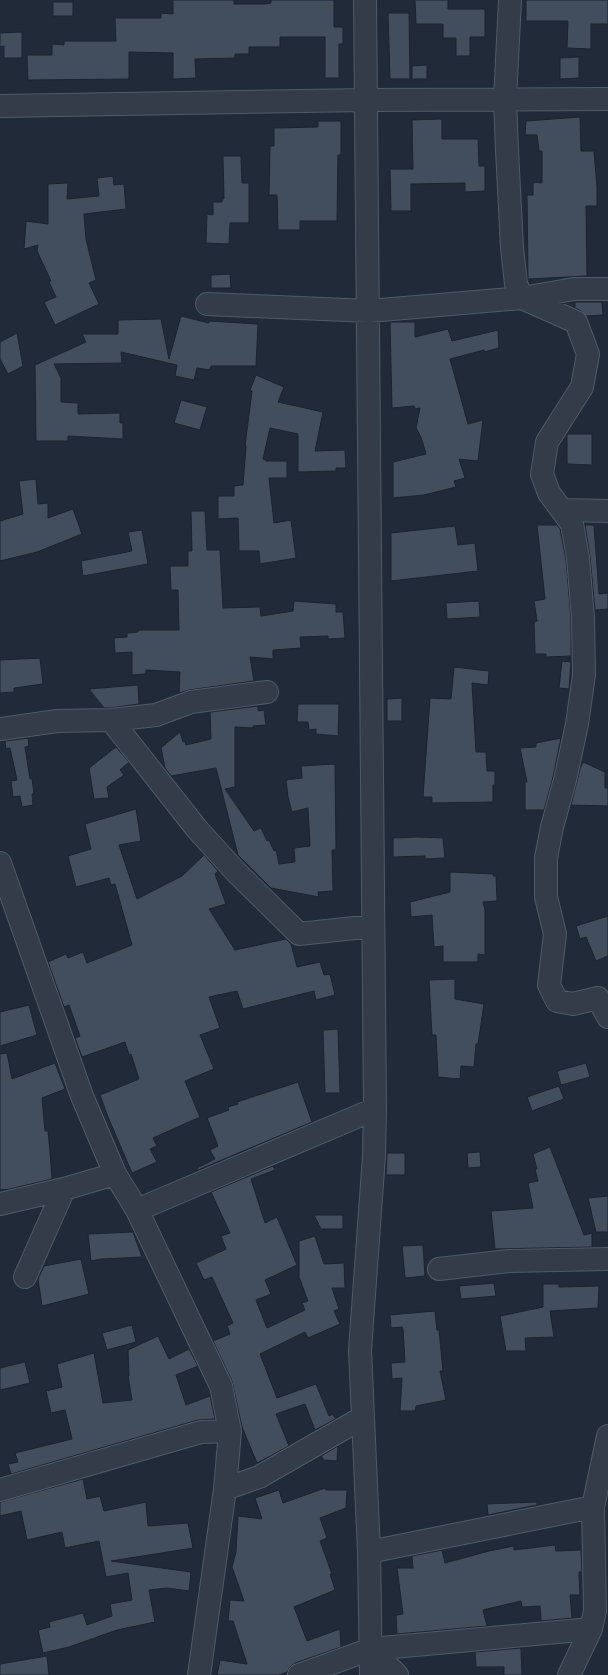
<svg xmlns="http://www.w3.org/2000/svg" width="608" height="1675" font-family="Inter,sans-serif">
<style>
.building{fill:#424d5e;stroke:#1c2330}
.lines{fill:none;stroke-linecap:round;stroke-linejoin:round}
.minor-casing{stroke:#525a67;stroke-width:24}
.minor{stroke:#343c49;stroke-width:22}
</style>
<rect width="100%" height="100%" fill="#212a39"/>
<path class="building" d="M 173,0 L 234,0 L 234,4 L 265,4 L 271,3 L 271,0 L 334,0 L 334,27 L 343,27 L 343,44 L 339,44 L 339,78 L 325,78 L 325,37 L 280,37 L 280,47 L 249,47 L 249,54 L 235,54 L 235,58 L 195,59 L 196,78 L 173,79 L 173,53 L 129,52 L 129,79 L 28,80 L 27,55 L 52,55 L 52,44 L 64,45 L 64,41 L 116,41 L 115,18 L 161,18 L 161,13 L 173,14 Z
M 415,0 L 448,0 L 448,9 L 485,9 L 485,37 L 470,37 L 470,56 L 456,56 L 456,38 L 443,38 L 443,24 L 416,24 Z
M 526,0 L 608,0 L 608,24 L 591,24 L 591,49 L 567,48 L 568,21 L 526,21 Z
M 53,2 L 73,2 L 73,16 L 53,16 Z
M 388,13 L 409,13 L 410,79 L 390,79 Z
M 22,32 L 22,58 L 4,58 L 4,46 L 0,47 L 0,33 Z
M 579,57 L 579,78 L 560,79 L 560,58 Z
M 427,65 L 427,79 L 412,79 L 412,66 Z
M 580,117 L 581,151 L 594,151 L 597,187 L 597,206 L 586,206 L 587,276 L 528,279 L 527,195 L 533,195 L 533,182 L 542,183 L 542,151 L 539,151 L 537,135 L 525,135 L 526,121 Z
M 442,119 L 442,139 L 478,139 L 479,166 L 485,166 L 485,191 L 465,192 L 465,183 L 411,184 L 411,211 L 391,211 L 390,169 L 413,169 L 412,120 Z
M 318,121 L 341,121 L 341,155 L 338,155 L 337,221 L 300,221 L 300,230 L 278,230 L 277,195 L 269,195 L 270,146 L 274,146 L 274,128 L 318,127 Z
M 223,156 L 241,156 L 242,183 L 249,183 L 249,223 L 230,223 L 229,244 L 206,243 L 207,214 L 213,215 L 213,202 L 222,202 L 222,199 L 224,199 Z
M 113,176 L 114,185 L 124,184 L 126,209 L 84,214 L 86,239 L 96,280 L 89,283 L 99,304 L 55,325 L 44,302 L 56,297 L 49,282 L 51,281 L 37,251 L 38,245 L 24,249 L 26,221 L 48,224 L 48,184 L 68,183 L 67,199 L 99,196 L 97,178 Z
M 230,274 L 231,288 L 211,288 L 211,275 Z
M 575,302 L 602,302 L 603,315 L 586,316 L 581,311 L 575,308 Z
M 181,316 L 209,323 L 209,321 L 258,324 L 256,366 L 211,366 L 210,370 L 197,368 L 194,380 L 175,376 L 177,365 L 121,352 L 122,363 L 54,364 L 61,378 L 61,402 L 78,403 L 78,414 L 120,413 L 120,423 L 123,423 L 123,439 L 68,436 L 68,441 L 36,441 L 35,365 L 86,342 L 82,334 L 118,334 L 118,320 L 161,319 L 169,359 Z
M 390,322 L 415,322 L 415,337 L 448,329 L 452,341 L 498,330 L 499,348 L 484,352 L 484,350 L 450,359 L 468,424 L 483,420 L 478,461 L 459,459 L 465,478 L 454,481 L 456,487 L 424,495 L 393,498 L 393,462 L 426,454 L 421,437 L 416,428 L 420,408 L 415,409 L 414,406 L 392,408 Z
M 17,333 L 23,366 L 8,374 L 0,359 L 0,342 Z
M 256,375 L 284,387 L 278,402 L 323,412 L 315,451 L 345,450 L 346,468 L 336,468 L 336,471 L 298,472 L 298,434 L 270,428 L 263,459 L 266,460 L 266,461 L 287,461 L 287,478 L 269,478 L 274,523 L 291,520 L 296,558 L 260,564 L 259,551 L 239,551 L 238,518 L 218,519 L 218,496 L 234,496 L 234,486 L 243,485 L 246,446 L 245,446 L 252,391 L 250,390 Z
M 181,400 L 207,407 L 200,430 L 174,423 Z
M 567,434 L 592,434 L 592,465 L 567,464 Z
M 36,479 L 38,504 L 48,503 L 48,518 L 73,509 L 82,534 L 37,552 L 0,561 L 0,521 L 23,514 L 19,481 Z
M 191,511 L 205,511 L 207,550 L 220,550 L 223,608 L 260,607 L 261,616 L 293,611 L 294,601 L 336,604 L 336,612 L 343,612 L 345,638 L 328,639 L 328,636 L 300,637 L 301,648 L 273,650 L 273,659 L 250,657 L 254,681 L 189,690 L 179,693 L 180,672 L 146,670 L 146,674 L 132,675 L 132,652 L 115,653 L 114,638 L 127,637 L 127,633 L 138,632 L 138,630 L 179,630 L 178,590 L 171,590 L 170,566 L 188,566 L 188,551 L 192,551 Z
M 537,525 L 557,525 L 560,529 L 566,560 L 571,619 L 571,656 L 546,657 L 546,654 L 535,654 L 534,622 L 537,621 L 534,601 L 545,599 Z
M 585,525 L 594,525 L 599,594 L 608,593 L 608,609 L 595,610 L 590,557 Z
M 455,526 L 458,545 L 475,543 L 478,571 L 391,581 L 391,533 Z
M 142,530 L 148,564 L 83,576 L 81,561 L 132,551 L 128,532 Z
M 479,601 L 480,617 L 447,619 L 446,603 Z
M 40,658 L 43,684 L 14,688 L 14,692 L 0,693 L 0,660 Z
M 562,661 L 571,662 L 569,689 L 559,688 Z
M 454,667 L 489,671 L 488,685 L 472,683 L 476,752 L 486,752 L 487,771 L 495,771 L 495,785 L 493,785 L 493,802 L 432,803 L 432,797 L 423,797 L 430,698 L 451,699 Z
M 138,685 L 139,704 L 110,708 L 104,708 L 89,689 Z
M 402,698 L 402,721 L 387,721 L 387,699 Z
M 298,704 L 339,704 L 338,736 L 316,734 L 316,729 L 309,730 L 308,722 L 297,722 Z
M 258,706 L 258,711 L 264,710 L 266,725 L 253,726 L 253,728 L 235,727 L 235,787 L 225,789 L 254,831 L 261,828 L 267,841 L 269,840 L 274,851 L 276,850 L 279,864 L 295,862 L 294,848 L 310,846 L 308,808 L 292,812 L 288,797 L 286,780 L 302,778 L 301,766 L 335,764 L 336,850 L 332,850 L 333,891 L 318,892 L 319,897 L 271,888 L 238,855 L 216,768 L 171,776 L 165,768 L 161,748 L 180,732 L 183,742 L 185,741 L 186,745 L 211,739 L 210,712 Z
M 28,738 L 29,746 L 25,747 L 30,779 L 32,778 L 34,794 L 32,794 L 33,805 L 22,807 L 20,796 L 13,797 L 11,781 L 17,780 L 10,748 L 6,749 L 5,741 Z
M 561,738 L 553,777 L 544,810 L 525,810 L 525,782 L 527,782 L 520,748 L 536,747 L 536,743 Z
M 116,747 L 129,762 L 120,770 L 124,775 L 107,787 L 109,798 L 94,799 L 89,768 Z
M 583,762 L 605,772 L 605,788 L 608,788 L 608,806 L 571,805 L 580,769 Z
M 136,809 L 141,841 L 119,845 L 137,899 L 182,876 L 204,855 L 218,871 L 215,874 L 226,904 L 209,909 L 235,950 L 286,939 L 291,944 L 297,967 L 320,962 L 324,975 L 330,974 L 335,995 L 316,1000 L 314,991 L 243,1009 L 237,991 L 209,997 L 220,1028 L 200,1035 L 214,1069 L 185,1081 L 200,1117 L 153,1138 L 157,1146 L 150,1149 L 157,1162 L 132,1173 L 108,1117 L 100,1095 L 139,1079 L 131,1054 L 129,1055 L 125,1042 L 82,1057 L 75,1038 L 80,1036 L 69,1005 L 64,1007 L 48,962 L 66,954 L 68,958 L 83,952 L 87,963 L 132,945 L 115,884 L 111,885 L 109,878 L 76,887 L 68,856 L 91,849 L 85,824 Z
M 418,837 L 443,838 L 445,858 L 425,859 L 425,856 L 393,857 L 393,838 Z
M 450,872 L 494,874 L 493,876 L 496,876 L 497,901 L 483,902 L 485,910 L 485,955 L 478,954 L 478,962 L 443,962 L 443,946 L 434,947 L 432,915 L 411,917 L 410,902 L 450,892 Z
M 608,916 L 608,956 L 596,961 L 586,937 L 580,939 L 576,926 Z
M 455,979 L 455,999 L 484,1004 L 478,1044 L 476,1044 L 474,1067 L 461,1066 L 460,1079 L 438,1077 L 436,1035 L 432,1035 L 429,980 Z
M 29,1005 L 37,1035 L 0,1046 L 0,1012 Z
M 338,1029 L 340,1093 L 325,1093 L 323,1030 Z
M 7,1053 L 12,1079 L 55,1063 L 65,1089 L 42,1098 L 45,1131 L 48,1131 L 50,1151 L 52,1179 L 10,1189 L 0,1190 L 0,1054 Z
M 586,1063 L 590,1077 L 561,1085 L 557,1071 Z
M 298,1082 L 312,1122 L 198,1170 L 197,1168 L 215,1159 L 210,1150 L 218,1146 L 207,1118 L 229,1110 L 228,1107 L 238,1104 L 237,1102 Z
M 559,1086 L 564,1099 L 532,1111 L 527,1097 Z
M 550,1147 L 584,1235 L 592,1233 L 592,1247 L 495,1249 L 491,1211 L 533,1208 L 528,1183 L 538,1181 L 535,1169 L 537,1169 L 533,1154 Z
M 480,1152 L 481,1167 L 468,1168 L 467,1153 Z
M 387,1153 L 405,1153 L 405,1175 L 386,1175 Z
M 273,1166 L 275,1170 L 251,1179 L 265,1223 L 277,1217 L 297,1265 L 265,1280 L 271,1294 L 256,1300 L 267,1328 L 305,1310 L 302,1303 L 308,1301 L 299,1277 L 299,1241 L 315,1236 L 324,1264 L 344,1263 L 345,1288 L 332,1288 L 339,1309 L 334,1311 L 340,1324 L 308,1338 L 305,1332 L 260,1354 L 277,1398 L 316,1384 L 329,1416 L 333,1414 L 335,1418 L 339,1417 L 315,1430 L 305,1404 L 276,1414 L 289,1446 L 257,1463 L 242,1427 L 232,1381 L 213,1341 L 230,1334 L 227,1326 L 233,1323 L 212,1277 L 204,1280 L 196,1263 L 226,1249 L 221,1236 L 230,1233 L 211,1192 Z
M 608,1196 L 608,1232 L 596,1232 L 588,1198 Z
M 314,1215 L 343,1215 L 343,1229 L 321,1229 Z
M 133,1232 L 142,1257 L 101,1259 L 91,1261 L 88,1234 Z
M 423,1245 L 425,1276 L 405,1278 L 402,1246 Z
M 81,1259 L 89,1294 L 42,1306 L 38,1279 L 44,1266 Z
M 494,1283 L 496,1296 L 461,1299 L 459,1286 Z
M 543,1284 L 559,1284 L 559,1287 L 599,1286 L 598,1308 L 550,1311 L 554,1337 L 525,1338 L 526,1351 L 506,1351 L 500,1316 L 543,1307 Z
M 435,1311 L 437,1330 L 439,1330 L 443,1371 L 440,1371 L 446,1400 L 416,1406 L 415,1411 L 400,1411 L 402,1378 L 392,1379 L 391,1363 L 405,1362 L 403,1329 L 402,1327 L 391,1328 L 390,1315 Z
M 132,1325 L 136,1342 L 107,1350 L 102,1333 Z
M 158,1336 L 169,1359 L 189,1349 L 198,1366 L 176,1375 L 186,1405 L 210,1396 L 215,1419 L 198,1420 L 11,1474 L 8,1464 L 18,1462 L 15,1453 L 72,1439 L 65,1410 L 51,1413 L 46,1391 L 62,1387 L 57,1364 L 94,1353 L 103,1403 L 132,1400 L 128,1376 L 129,1376 L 128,1350 Z
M 25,1362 L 30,1383 L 0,1390 L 0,1368 Z
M 338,1446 L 337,1461 L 324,1460 L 321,1456 Z
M 83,1479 L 87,1499 L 100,1496 L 104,1511 L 146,1502 L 148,1526 L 188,1523 L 193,1548 L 111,1561 L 191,1572 L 189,1591 L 167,1588 L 149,1590 L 155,1622 L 117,1630 L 69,1647 L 43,1653 L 38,1630 L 50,1627 L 49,1622 L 83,1613 L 87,1625 L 112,1616 L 110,1604 L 132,1600 L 128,1573 L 106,1577 L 99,1541 L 65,1548 L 62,1532 L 27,1540 L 21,1511 L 0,1516 L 0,1502 Z
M 325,1488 L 326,1490 L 347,1490 L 346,1508 L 320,1518 L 327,1538 L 320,1541 L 332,1574 L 330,1574 L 335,1590 L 294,1607 L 307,1641 L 340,1629 L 341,1647 L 295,1663 L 290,1667 L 287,1672 L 279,1675 L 217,1675 L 220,1660 L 247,1664 L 233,1621 L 228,1621 L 230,1600 L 244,1601 L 232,1567 L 236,1552 L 238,1516 L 262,1519 L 255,1498 L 279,1490 L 283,1503 Z
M 537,1502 L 537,1505 L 488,1515 L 487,1504 Z
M 555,1545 L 556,1551 L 581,1550 L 582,1572 L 579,1572 L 580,1595 L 570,1595 L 572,1618 L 541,1621 L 540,1606 L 522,1607 L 521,1601 L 483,1610 L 487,1626 L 397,1634 L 396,1615 L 403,1614 L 397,1568 L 413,1568 L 412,1556 L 442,1550 L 445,1563 L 489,1551 L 514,1546 L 514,1550 Z
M 521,1648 L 522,1675 L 504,1675 L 504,1667 L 476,1667 L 475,1652 Z
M 47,1656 L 49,1675 L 0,1675 L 0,1664 Z"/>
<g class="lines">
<g class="minor-casing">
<path id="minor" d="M 365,0 L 375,1109 L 374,1156 L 360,1350 L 369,1552 L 371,1675
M 510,0 L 505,100 L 507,150 L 512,248 L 516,284 L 522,298 L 576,322 L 588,354 L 582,387 L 547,442 L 542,474 L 549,493 L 572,524 L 578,558 L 583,618 L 584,675 L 577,724 L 565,780 L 552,827 L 546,858 L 546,897 L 555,934 L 549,985 L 557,1001 L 573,1004 L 598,998 L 608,1017
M 0,106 L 366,100 L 608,99
M 207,304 L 369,311 L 522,298 L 574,289 L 608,289
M 562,510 L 608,511
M 111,720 L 197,829 L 236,872 L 299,934 L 373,926
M 0,729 L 57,721 L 111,720 L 156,715 L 191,702 L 267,692
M 0,863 L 82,1096 L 115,1174 L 137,1210 L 221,1386 L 230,1431 L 225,1489 L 199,1675
M 0,1204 L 64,1189 L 115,1174
M 137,1210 L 375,1109
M 439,1269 L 509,1261 L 608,1259
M 25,1277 L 64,1189
M 225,1489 L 259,1477 L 362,1418
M 0,1490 L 201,1432 L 230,1431
M 369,1552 L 593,1507
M 371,1649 L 397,1675
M 299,1675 L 371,1649 L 591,1629
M 569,1675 L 591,1629 L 595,1611 L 593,1507 L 608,1436"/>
</g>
<use href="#minor" class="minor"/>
</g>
</svg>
